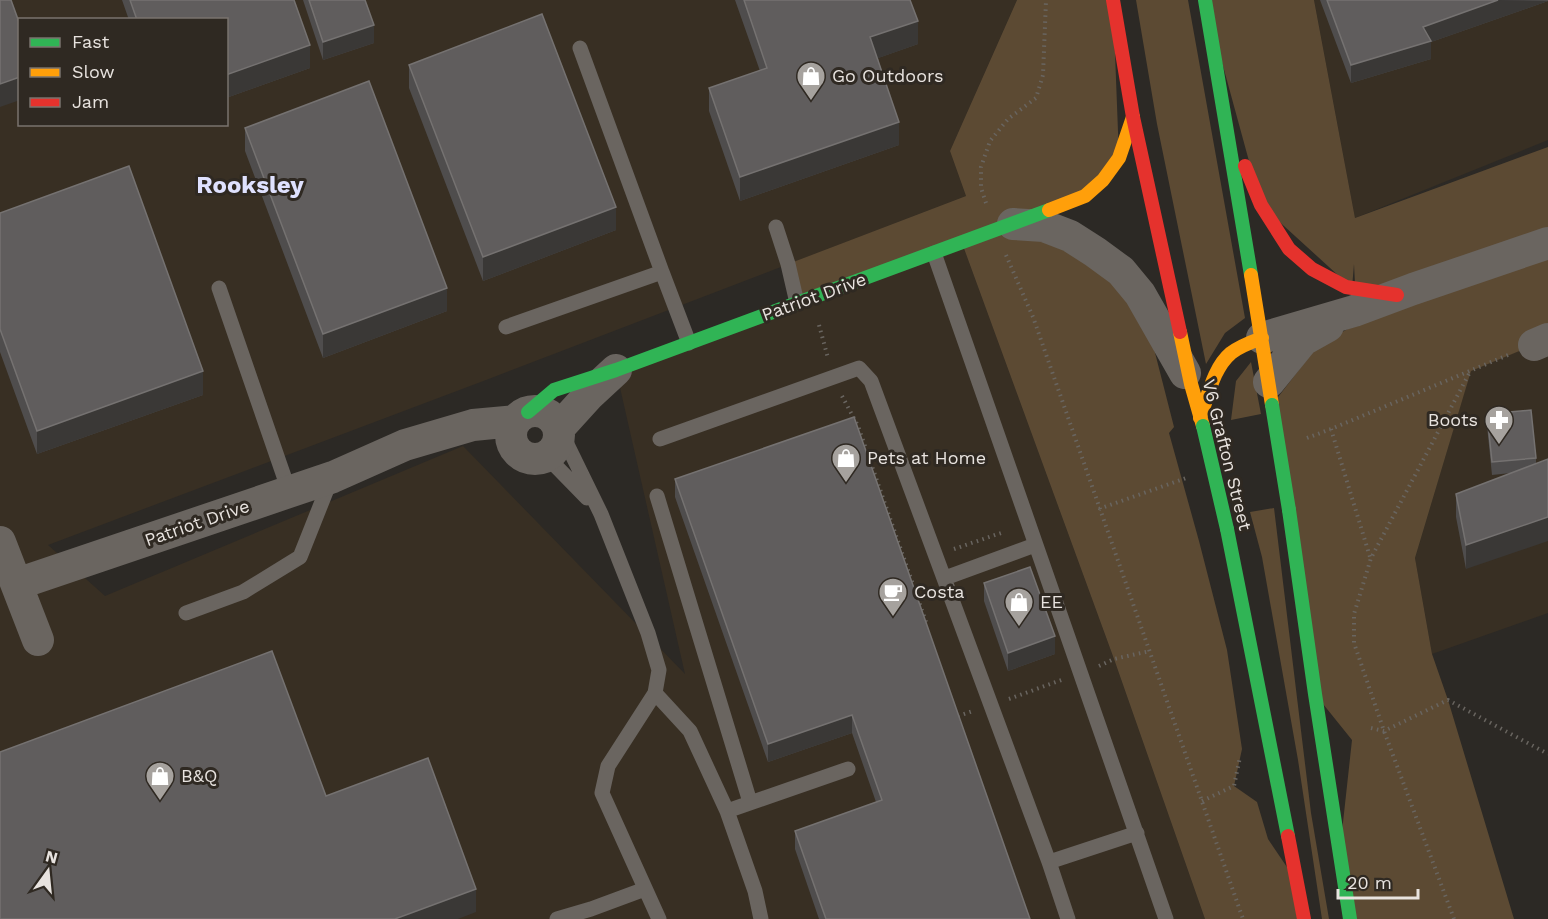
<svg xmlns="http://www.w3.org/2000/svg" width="1548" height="919" font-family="'Work Sans',sans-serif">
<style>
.built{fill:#382f23;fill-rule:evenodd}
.green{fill:#5c4a33}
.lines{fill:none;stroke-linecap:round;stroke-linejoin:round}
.path{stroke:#696560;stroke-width:4;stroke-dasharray:1.5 4.5;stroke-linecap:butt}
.lane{stroke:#6a6560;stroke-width:15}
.street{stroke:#6a6560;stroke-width:32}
.fast{stroke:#30b455;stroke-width:14}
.slow{stroke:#ff9f0a;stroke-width:14}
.jam{stroke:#e5322d;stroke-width:14}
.fast-bridge{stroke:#30b455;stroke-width:14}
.wall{fill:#4f4d4d}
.shaded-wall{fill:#3a3836}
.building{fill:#605d5d;stroke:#757271;stroke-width:1.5}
.labels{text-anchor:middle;stroke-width:6;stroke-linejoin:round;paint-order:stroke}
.poi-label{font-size:18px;fill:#e8e3df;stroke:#2f2922;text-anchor:start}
.street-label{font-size:18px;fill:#e8e3df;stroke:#2f2922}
.district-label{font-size:24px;font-weight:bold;fill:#dfe1fe;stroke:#2f2922}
</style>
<rect width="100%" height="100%" fill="#2c2925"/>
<path class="built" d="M 0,0 L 1017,0 L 950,151 L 966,196 L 486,380 L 48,545 L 105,596 L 463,446 L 685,674 L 616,370 L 962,243 L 1114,659 L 1205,919 L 0,919 ZM 20,20 L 226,20 L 226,124 L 20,124 Z
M 1314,0 L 1548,0 L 1548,140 L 1355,218 Z
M 1548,339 L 1548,613 L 1432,654 L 1415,558 L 1471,370 Z"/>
<path class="green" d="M 1017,0 L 1113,0 L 1119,158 L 1044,226 L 1140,294 L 1174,427 L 1169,433 L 1199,541 L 1227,650 L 1242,749 L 1234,786 L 1257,802 L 1268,839 L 1297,882 L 1304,919 L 1205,919 L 1114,659 L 962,243 L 797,303 L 788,264 L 966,196 L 950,151 Z
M 1136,0 L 1188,0 L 1245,318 L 1225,333 L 1206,364 L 1157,124 Z
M 1205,0 L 1314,0 L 1355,218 L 1548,147 L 1548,339 L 1471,371 L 1415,558 L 1432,654 L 1448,700 L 1514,919 L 1350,919 L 1340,850 L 1352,740 L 1315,694 L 1272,405 L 1318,345 L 1357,324 L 1354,264 L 1352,288 L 1261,205 Z
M 1251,362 L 1261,414 L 1231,420 L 1236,381 Z
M 1274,508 L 1311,813 L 1329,919 L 1322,919 L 1298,760 L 1262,557 L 1250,512 Z"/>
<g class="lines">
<path class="path" d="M 986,203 L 981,188 L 981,167 L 990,141 L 1008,119 L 1036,98 L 1043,75 L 1046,0
M 1006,255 L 1033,317 L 1243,919
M 819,325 L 828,358
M 842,396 L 858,426 L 926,622
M 1331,429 L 1370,557
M 1307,438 L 1331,429 L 1508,355
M 1099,509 L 1186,478
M 954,549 L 1001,533
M 1099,666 L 1114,659 L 1150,651
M 1009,699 L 1064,679
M 958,716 L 973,711
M 1371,728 L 1384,731 L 1448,700 L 1548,754
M 1202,801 L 1234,786 L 1240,757
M 1454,919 L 1384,731 L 1354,643 L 1354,614 L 1371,558 L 1471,370"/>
<path class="lane" d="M 580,48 L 662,272
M 776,227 L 788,264 L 797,303
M 934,253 C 1011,475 1090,697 1166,919
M 219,288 L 289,491
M 506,327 L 662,272 L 689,343
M 559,428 L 601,514 L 648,633 L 659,670 L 655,693 L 608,766 L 602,793 L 659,919
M 660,439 L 859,368 L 871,381 L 1049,862 L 1068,919
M 547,457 L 587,498
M 657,496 L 750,802
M 945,578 L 1035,545
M 186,613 L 243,592 L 300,557 L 331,479
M 655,693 L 690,731 L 727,811 L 755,891 L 761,919
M 727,811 L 848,769
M 1049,862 L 1137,833
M 557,919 L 591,909 L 645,889"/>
<path class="street" d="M 1013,224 L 1044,226 L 1070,236 L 1095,252 L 1121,271 L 1140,294 L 1185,373
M 1262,338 L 1354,311 L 1413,289 L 1548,243
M 1534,345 L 1548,339
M 1269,382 L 1303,340 L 1328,326
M511 435a24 24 0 1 1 48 0a24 24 0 1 1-48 0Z
M 559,428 L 589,395 L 616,370
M 0,542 L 38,640
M 17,584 L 333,477 L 405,445 L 473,425 L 515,421"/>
<path class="fast" d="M 1205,0 L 1251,275
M 528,412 L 554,390 L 616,370 L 1049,210
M 1289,510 L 1315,694 L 1350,919
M 1227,529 L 1288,836"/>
<path class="slow" d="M 1049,210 L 1085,196 L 1103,180 L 1119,158 L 1133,117
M 1251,275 L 1272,405
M 1180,332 L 1191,384 L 1203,426
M 1200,418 C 1208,397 1213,368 1231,353 C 1240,346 1251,342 1262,338"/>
<path class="jam" d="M 1113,0 L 1133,117 L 1180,332
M 1245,166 L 1261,205 L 1289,249 L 1312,269 L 1346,287 L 1397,295
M 1288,836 L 1304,919"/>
<path class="fast-bridge" d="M 1272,405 L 1289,510
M 1203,426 L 1227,529"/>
</g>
<path class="wall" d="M 122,0 L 294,0 L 310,68 L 226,98 L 226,20 L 129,20 Z
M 303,0 L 365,0 L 374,43 L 323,60 Z
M 735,0 L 910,0 L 918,44 L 878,58 L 899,145 L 740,201 L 709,111 L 709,88 L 760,71 Z
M 1320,0 L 1548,0 L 1548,1 L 1431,42 L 1431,59 L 1351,83 Z
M 409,65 L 616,230 L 483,281 L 409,88 Z
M 245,128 L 447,311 L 323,358 L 245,151 Z
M 0,213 L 203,395 L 37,454 L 0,352 Z
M 1487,414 L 1536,458 L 1536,464 L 1466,569 L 1456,517 L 1456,494 L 1511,473 L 1492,475 L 1487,426 Z
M 675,479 L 1030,919 L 819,919 L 795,849 L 795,831 L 876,802 L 852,733 L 768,762 L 675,497 Z
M 984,583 L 1055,654 L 1008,671 L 984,601 Z"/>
<path class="shaded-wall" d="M 1498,0 L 1548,1 L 1431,42 L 1431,59 L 1351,83 L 1351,65 L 1423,27 Z
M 918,21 L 918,44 L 870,61 L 870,37 Z
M 374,25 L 374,43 L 323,60 L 323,42 Z
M 310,45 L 310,68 L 226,98 L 226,75 Z
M 20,77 L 20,100 L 0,107 L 0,84 Z
M 899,122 L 899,145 L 740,201 L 740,177 Z
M 616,207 L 616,230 L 483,281 L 483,257 Z
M 447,288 L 447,311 L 323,358 L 323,334 Z
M 203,371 L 203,395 L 37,454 L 37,431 Z
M 1548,517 L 1548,541 L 1466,569 L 1466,545 Z
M 1055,636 L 1055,654 L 1008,671 L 1008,653 Z
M 852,715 L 852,733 L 768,762 L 768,744 Z
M 476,889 L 476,912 L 458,919 L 395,919 Z"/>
<path class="building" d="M 0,0 L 11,0 L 20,25 L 20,77 L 0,84 Z
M 130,0 L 294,0 L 310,45 L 226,75 L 226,20 L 137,20 Z
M 309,0 L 365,0 L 374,25 L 323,42 Z
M 744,0 L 910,0 L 918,21 L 870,37 L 899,122 L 740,177 L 709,88 L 767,68 Z
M 1327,0 L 1498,0 L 1423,27 L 1431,41 L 1351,65 Z
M 542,14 L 616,207 L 483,257 L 409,65 Z
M 369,81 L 447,288 L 323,334 L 245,128 Z
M 129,166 L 203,371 L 37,431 L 0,329 L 0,213 Z
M 1531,410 L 1536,458 L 1492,462 L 1487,414 Z
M 854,417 L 1030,919 L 826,919 L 795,831 L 882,800 L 852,715 L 768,744 L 675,479 Z
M 1548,459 L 1548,517 L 1466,545 L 1456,494 Z
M 1030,567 L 1055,636 L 1008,653 L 984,583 Z
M 272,651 L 326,796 L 428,758 L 476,889 L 395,919 L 0,919 L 0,752 Z"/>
<defs>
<g id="shop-pin" transform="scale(1.5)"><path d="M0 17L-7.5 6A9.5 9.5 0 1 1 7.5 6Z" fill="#a6a29e" stroke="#2f2922"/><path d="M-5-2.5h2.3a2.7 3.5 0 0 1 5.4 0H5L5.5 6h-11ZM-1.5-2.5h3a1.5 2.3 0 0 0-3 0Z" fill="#fff"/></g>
<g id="pharmacy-pin" transform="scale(1.5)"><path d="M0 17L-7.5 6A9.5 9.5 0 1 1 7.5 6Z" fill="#a6a29e" stroke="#2f2922"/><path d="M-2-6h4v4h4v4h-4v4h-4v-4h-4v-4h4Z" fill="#fff"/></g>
<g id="cafe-pin" transform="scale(1.5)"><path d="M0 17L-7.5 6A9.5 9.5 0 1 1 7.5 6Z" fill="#a6a29e" stroke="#2f2922"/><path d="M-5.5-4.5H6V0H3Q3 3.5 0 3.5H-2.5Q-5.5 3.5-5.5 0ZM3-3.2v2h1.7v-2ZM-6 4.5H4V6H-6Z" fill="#fff"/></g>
</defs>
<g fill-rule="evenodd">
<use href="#shop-pin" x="811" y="76"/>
<use href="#pharmacy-pin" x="1499" y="420"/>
<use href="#shop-pin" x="846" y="458"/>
<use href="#cafe-pin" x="893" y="592"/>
<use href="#shop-pin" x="1019" y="602"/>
<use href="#shop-pin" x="160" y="776"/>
</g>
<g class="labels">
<g class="poi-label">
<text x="832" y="82">Go Outdoors</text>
<text x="1478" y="426" text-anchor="end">Boots</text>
<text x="867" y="464">Pets at Home</text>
<text x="914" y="598">Costa</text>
<text x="1040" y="608">EE</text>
<text x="181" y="782">B&amp;Q</text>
</g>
<g class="street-label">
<text transform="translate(814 297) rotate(-20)" y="6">Patriot Drive</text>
<text transform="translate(1227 455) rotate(76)" y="6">V6 Grafton Street</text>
<text transform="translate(197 523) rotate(-19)" y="6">Patriot Drive</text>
</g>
<g class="district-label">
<text x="250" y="193">Rooksley</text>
</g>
</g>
<rect x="18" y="18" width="210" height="108" fill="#2f2922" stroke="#79736e" stroke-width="1.5"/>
<rect x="30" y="38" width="30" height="9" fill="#30b455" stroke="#79736e" stroke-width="1.5"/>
<text x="72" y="48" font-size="18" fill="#e8e3df">Fast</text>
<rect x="30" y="68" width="30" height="9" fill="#ff9f0a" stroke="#79736e" stroke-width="1.5"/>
<text x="72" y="78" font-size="18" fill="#e8e3df">Slow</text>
<rect x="30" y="98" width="30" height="9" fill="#e5322d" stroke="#79736e" stroke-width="1.5"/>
<text x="72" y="108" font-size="18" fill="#e8e3df">Jam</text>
<g transform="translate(48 871) rotate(15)" stroke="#2f2922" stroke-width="4.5" paint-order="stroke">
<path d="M0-4.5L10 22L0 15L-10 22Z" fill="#e8e3df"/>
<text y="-9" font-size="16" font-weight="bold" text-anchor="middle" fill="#e8e3df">N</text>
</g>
<path d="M1338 889v9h80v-9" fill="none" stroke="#e8e3df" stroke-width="3"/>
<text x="1347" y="889" font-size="18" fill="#e8e3df" stroke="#2f2922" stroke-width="4.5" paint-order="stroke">20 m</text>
</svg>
